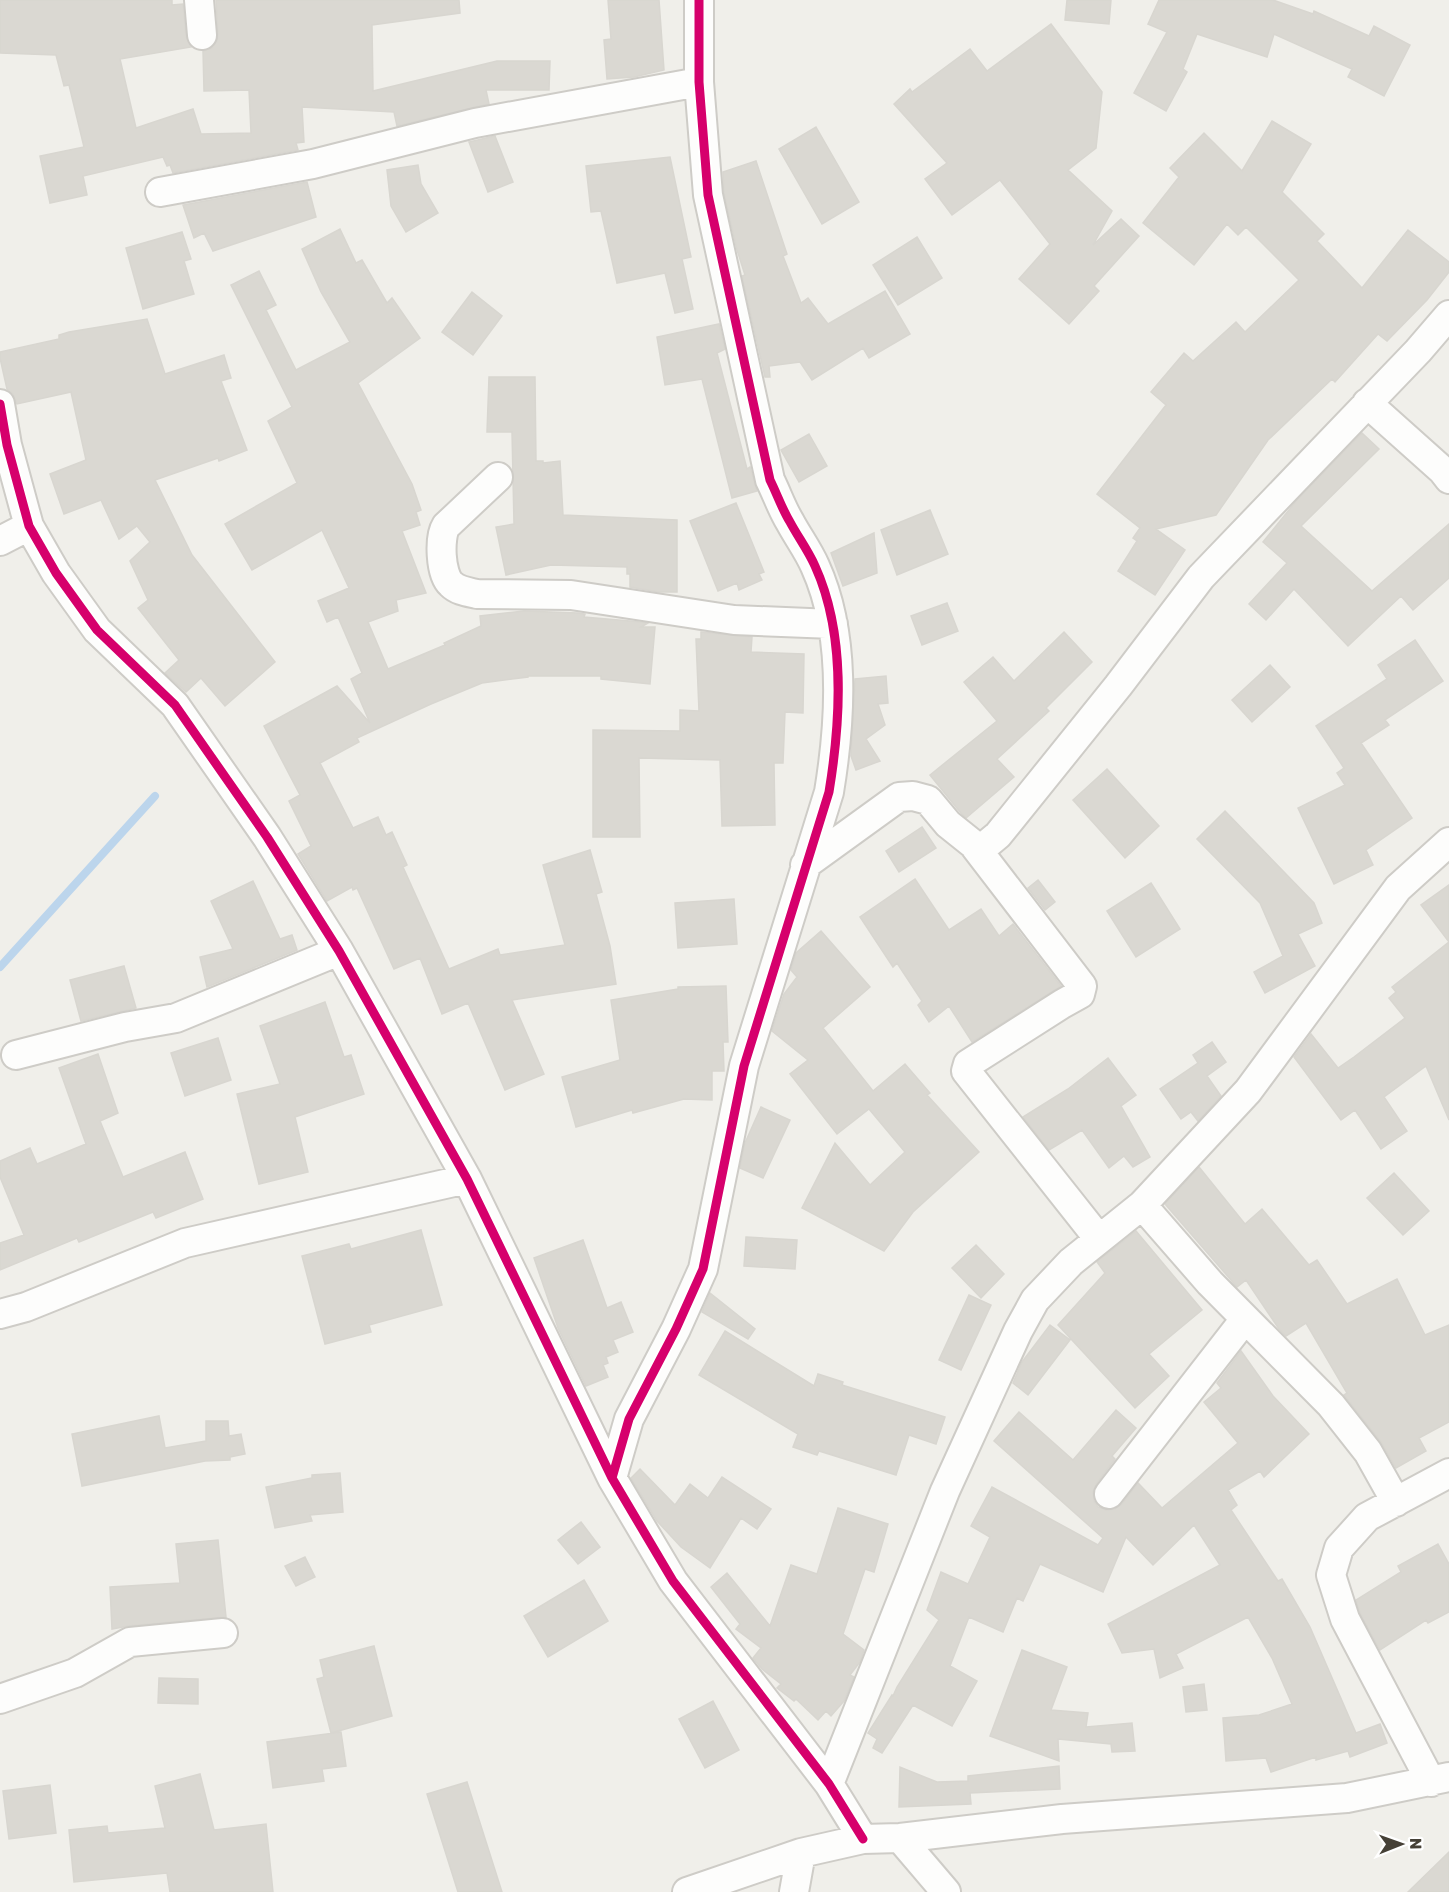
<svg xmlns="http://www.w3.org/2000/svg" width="1449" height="1892" font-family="Rubik,sans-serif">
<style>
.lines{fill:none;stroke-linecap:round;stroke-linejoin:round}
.stream{stroke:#bcd5ec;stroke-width:8}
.building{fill:#dad8d2;stroke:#d8d6d0;stroke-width:1.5}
.minor-casing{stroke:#ceccc7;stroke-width:32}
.minor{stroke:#fdfdfc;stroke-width:28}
.cycleway-casing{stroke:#fff;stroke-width:13}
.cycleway{stroke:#d6006c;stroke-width:9}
</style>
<rect width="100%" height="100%" fill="#f0efea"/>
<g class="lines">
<path class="stream" d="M 0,967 L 155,796"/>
</g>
<path class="building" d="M 0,0 L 172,0 L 172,5 L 183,4 L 186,36 L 191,47 L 120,59 L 136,128 L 193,109 L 201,134 L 251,133 L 249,90 L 204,91 L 203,51 L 212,48 L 217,41 L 218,34 L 216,0 L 459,0 L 460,13 L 372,25 L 373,91 L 497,61 L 550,61 L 549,90 L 486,90 L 489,104 L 397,126 L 394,112 L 302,107 L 304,142 L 296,143 L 298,150 L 173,173 L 170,165 L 167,166 L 163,157 L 83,176 L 87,195 L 50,203 L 40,156 L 84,147 L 69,85 L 64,86 L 56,55 L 0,53 Z
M 608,0 L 659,0 L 664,70 L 634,77 L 607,79 L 604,40 L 611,39 Z
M 1067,0 L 1111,0 L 1109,24 L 1065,20 Z
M 1159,0 L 1273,0 L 1313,14 L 1314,11 L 1369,36 L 1374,26 L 1410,45 L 1384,96 L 1348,77 L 1352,69 L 1274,34 L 1267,57 L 1197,34 L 1183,69 L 1187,72 L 1166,111 L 1134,93 L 1167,32 L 1148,24 Z
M 1051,24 L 1102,92 L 1096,148 L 1068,170 L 1112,211 L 1093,245 L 1121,219 L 1139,236 L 1094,286 L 1099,291 L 1069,324 L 1019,279 L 1050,244 L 1000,180 L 952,215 L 925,179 L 947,163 L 894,104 L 910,89 L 912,92 L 970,49 L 987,71 Z
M 1272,121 L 1311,144 L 1282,192 L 1324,234 L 1317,241 L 1362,288 L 1408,230 L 1449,262 L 1449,272 L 1427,300 L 1387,341 L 1378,334 L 1335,382 L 1332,379 L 1268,440 L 1216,515 L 1156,529 L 1185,550 L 1155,595 L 1118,571 L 1137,541 L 1133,538 L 1140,528 L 1097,494 L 1166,405 L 1151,392 L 1184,353 L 1193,361 L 1236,322 L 1245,332 L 1299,280 L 1246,227 L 1238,235 L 1227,224 L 1194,265 L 1143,223 L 1179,177 L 1170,168 L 1204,133 L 1242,171 Z
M 816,127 L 859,202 L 822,224 L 779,149 Z
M 495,136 L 513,182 L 488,192 L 469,142 Z
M 670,157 L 691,257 L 682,259 L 693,309 L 675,313 L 665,273 L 617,283 L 601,211 L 591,212 L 586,166 Z
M 756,161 L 787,254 L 783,256 L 801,303 L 808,298 L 828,324 L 885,291 L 910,334 L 869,358 L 863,348 L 812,380 L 800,362 L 769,366 L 770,377 L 765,377 L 742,276 L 745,275 L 737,250 L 724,193 L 723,172 Z
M 418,165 L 421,184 L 438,213 L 406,232 L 391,206 L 387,170 Z
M 307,182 L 316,217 L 213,251 L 204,233 L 194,238 L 183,205 Z
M 340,229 L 356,263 L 362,260 L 387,303 L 392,298 L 420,338 L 358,383 L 412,484 L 421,510 L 416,512 L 420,525 L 402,531 L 426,593 L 396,600 L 398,611 L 368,622 L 388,669 L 445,645 L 444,643 L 481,626 L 480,616 L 524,611 L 578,613 L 585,614 L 584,617 L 630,621 L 648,623 L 641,627 L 655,627 L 650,684 L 601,679 L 601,676 L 528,676 L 528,677 L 482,683 L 431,704 L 357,738 L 359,742 L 320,763 L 353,828 L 378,817 L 386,835 L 392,832 L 407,865 L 403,867 L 449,969 L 498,949 L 500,955 L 565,945 L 543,865 L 590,850 L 602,892 L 596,894 L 610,946 L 616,984 L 512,1000 L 544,1074 L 505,1090 L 468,1003 L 442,1014 L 420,958 L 394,969 L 357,888 L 353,890 L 352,887 L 327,901 L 298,854 L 311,846 L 289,801 L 300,795 L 264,726 L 337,686 L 370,723 L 351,679 L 362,673 L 338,617 L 327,622 L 318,601 L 349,588 L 322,530 L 252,570 L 225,524 L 297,483 L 268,421 L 292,407 L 231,285 L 259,271 L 276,305 L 266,310 L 296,370 L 350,342 L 321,292 L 302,249 Z
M 182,232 L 191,259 L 184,261 L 194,294 L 143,309 L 126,248 Z
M 917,237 L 942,278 L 898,305 L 873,265 Z
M 472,292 L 502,316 L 473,355 L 442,332 Z
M 147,319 L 165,374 L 224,355 L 231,378 L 221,381 L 247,450 L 219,461 L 218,458 L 155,480 L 192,555 L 275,662 L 225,706 L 201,678 L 186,692 L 165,673 L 179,660 L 138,608 L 148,600 L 130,561 L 150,542 L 137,526 L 119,539 L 101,500 L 64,514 L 50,474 L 86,460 L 71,392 L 17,404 L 13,394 L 7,389 L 0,358 L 0,352 L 59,339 L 59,335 L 69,332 Z
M 719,324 L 725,349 L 717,353 L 747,469 L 750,467 L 757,491 L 732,498 L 702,379 L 665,385 L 657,337 Z
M 489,377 L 535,377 L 536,461 L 543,461 L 543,463 L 560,461 L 563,515 L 677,520 L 677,592 L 659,592 L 630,587 L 630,574 L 627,574 L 627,567 L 551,565 L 506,575 L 496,527 L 514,524 L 512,432 L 487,432 Z
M 1362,433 L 1379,449 L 1301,526 L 1372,591 L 1449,524 L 1449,578 L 1413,610 L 1401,596 L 1348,646 L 1294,589 L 1266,620 L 1249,604 L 1287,563 L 1263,542 L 1297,500 Z
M 809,434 L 827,466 L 799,482 L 781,450 Z
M 736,503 L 764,572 L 759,574 L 762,580 L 739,590 L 737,583 L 718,591 L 690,521 Z
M 930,510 L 948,554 L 897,575 L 881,530 Z
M 874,533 L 877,573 L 843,586 L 831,553 Z
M 947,603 L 958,631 L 922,645 L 911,616 Z
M 701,632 L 752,637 L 751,652 L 804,654 L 803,713 L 785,712 L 783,763 L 774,763 L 775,825 L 722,826 L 720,760 L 639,758 L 640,837 L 593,837 L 593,730 L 680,731 L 680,710 L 699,711 L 696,639 L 701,639 Z
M 1064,632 L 1092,662 L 1046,708 L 1049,711 L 997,759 L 1014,777 L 966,818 L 960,812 L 930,775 L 997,721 L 964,682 L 993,657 L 1014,681 Z
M 1415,640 L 1443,681 L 1385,720 L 1389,725 L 1361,743 L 1412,818 L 1366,850 L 1373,865 L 1334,884 L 1298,808 L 1345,785 L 1337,773 L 1344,768 L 1316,726 L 1387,679 L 1378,665 Z
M 1270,665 L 1290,687 L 1252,722 L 1232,700 Z
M 886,676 L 888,703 L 878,704 L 885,725 L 866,739 L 880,761 L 856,770 L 851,756 L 855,679 Z
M 1107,769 L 1159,826 L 1125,858 L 1073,800 Z
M 1225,811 L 1314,903 L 1322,923 L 1298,934 L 1315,966 L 1265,993 L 1254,972 L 1283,956 L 1260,903 L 1197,839 Z
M 922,827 L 936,848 L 899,872 L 886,851 Z
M 915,879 L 949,930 L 981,909 L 999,936 L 1013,924 L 1061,986 L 972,1042 L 949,1006 L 929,1022 L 918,1005 L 922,1001 L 897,963 L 893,967 L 860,917 Z
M 1038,880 L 1055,902 L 1045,910 L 1028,888 Z
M 253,881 L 280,939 L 292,935 L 297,950 L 207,987 L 200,957 L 233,949 L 211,901 Z
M 1151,883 L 1180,929 L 1136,957 L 1107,911 Z
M 1449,885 L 1449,942 L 1421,905 Z
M 734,899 L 737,944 L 678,948 L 675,903 Z
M 821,931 L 870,987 L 823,1028 L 873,1091 L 905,1064 L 930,1093 L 927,1095 L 979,1152 L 913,1212 L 884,1251 L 802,1208 L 835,1143 L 870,1185 L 905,1152 L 869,1109 L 837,1134 L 790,1074 L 808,1060 L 772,1031 L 784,994 L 797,977 L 791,970 L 796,953 Z
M 1449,942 L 1449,1120 L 1426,1066 L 1384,1097 L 1407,1131 L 1381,1149 L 1355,1110 L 1341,1120 L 1294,1057 L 1311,1034 L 1338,1068 L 1354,1057 L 1405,1018 L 1389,998 L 1396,992 L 1392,987 Z
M 124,966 L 136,1008 L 81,1021 L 70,980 Z
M 726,986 L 728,1042 L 723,1042 L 724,1071 L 712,1071 L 712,1100 L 684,1099 L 633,1113 L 632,1110 L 576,1127 L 562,1077 L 620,1060 L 611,1000 L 678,989 L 678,987 Z
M 325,1002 L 344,1057 L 351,1055 L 364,1094 L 295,1117 L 308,1172 L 259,1184 L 237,1094 L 280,1084 L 260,1026 Z
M 218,1038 L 231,1080 L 185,1096 L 171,1053 Z
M 1212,1042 L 1226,1062 L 1207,1076 L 1221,1096 L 1198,1121 L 1191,1112 L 1181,1119 L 1160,1089 L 1198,1063 L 1193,1055 Z
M 98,1054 L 118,1113 L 100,1121 L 123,1177 L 185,1152 L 203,1199 L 156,1218 L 153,1212 L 79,1242 L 77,1238 L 0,1270 L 0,1243 L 24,1235 L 0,1177 L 0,1161 L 30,1148 L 37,1164 L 86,1144 L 59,1068 Z
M 1108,1058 L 1136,1095 L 1121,1106 L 1150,1157 L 1133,1167 L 1124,1156 L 1109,1168 L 1082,1130 L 1049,1150 L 1023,1117 L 1068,1089 Z
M 761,1107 L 790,1120 L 763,1178 L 740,1168 L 745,1143 Z
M 1199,1167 L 1245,1224 L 1262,1209 L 1309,1265 L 1317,1260 L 1347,1304 L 1397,1279 L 1425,1335 L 1449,1325 L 1449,1422 L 1419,1438 L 1426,1451 L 1396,1468 L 1381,1442 L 1344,1395 L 1347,1393 L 1306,1323 L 1286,1336 L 1279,1329 L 1246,1280 L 1237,1287 L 1165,1204 Z
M 1394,1173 L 1429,1211 L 1403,1235 L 1367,1198 Z
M 421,1230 L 442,1305 L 369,1325 L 371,1332 L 325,1344 L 302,1256 L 349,1244 L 351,1249 Z
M 1136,1231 L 1202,1310 L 1149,1354 L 1169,1376 L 1135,1408 L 1058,1325 L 1105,1273 L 1097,1262 Z
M 746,1237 L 797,1240 L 795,1269 L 744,1266 Z
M 583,1240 L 607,1308 L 621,1302 L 633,1332 L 613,1340 L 618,1352 L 606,1357 L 608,1363 L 603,1365 L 608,1377 L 586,1386 L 558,1328 L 534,1258 Z
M 976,1245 L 1004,1274 L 981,1298 L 952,1268 Z
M 710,1293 L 755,1329 L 748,1339 L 702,1312 Z
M 969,1295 L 991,1305 L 961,1370 L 939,1360 Z
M 1050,1325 L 1070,1340 L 1028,1395 L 1013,1383 L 1022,1362 Z
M 725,1331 L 814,1386 L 818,1374 L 843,1382 L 842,1385 L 945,1417 L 936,1444 L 909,1435 L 896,1475 L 819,1451 L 817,1455 L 793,1447 L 798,1434 L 699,1375 Z
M 1241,1351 L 1273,1396 L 1309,1434 L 1264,1477 L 1260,1471 L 1228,1490 L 1237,1505 L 1231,1510 L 1278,1581 L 1282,1579 L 1310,1627 L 1356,1733 L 1380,1724 L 1387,1743 L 1350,1757 L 1348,1751 L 1316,1760 L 1316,1757 L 1271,1772 L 1266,1758 L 1226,1761 L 1223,1718 L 1259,1715 L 1292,1704 L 1272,1658 L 1248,1617 L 1176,1654 L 1183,1668 L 1160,1678 L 1154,1649 L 1122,1653 L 1108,1624 L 1220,1565 L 1194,1525 L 1153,1565 L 1126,1537 L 1103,1592 L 1040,1564 L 1023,1601 L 1017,1598 L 1003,1632 L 969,1617 L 950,1666 L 977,1681 L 952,1726 L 913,1705 L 882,1753 L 873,1748 L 877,1739 L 868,1733 L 892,1695 L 893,1696 L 897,1687 L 939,1620 L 927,1610 L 941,1572 L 968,1584 L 990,1537 L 971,1526 L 992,1487 L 1098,1545 L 1103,1538 L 994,1441 L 1019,1412 L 1073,1460 L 1116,1410 L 1136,1428 L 1112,1456 L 1115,1459 L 1096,1484 L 1093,1492 L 1094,1501 L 1098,1507 L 1106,1510 L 1115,1509 L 1122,1504 L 1138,1483 L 1162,1508 L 1238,1443 L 1204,1402 L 1221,1388 L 1217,1383 Z
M 159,1416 L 165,1448 L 206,1441 L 206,1421 L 228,1421 L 229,1436 L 241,1434 L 245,1454 L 230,1457 L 230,1460 L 205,1461 L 82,1486 L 72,1434 Z
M 640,1469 L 675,1505 L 690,1484 L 708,1498 L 722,1477 L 771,1509 L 757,1529 L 741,1518 L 710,1568 L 681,1547 L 657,1521 L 631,1478 Z
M 340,1473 L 343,1512 L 310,1515 L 312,1521 L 275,1528 L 266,1487 L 312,1478 L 312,1475 Z
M 838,1508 L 888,1524 L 874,1572 L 865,1569 L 843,1634 L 864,1650 L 860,1662 L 850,1675 L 854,1677 L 844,1701 L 831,1716 L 826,1711 L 818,1720 L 796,1699 L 794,1701 L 777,1688 L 781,1684 L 762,1669 L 753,1658 L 761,1648 L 736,1629 L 740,1624 L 711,1587 L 727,1573 L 770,1626 L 791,1565 L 817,1574 Z
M 581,1522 L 600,1547 L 578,1564 L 558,1540 Z
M 218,1540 L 226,1617 L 128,1626 L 112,1629 L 110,1587 L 180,1583 L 176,1544 Z
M 1438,1544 L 1449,1564 L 1449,1612 L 1428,1623 L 1426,1620 L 1380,1650 L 1360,1613 L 1356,1600 L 1401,1572 L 1398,1566 Z
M 305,1557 L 315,1577 L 296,1586 L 285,1566 Z
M 584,1580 L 608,1621 L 548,1657 L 524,1616 Z
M 374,1646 L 392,1716 L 331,1733 L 317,1679 L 324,1677 L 320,1660 Z
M 1022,1650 L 1067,1667 L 1051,1710 L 1088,1713 L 1086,1727 L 1132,1723 L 1135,1751 L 1112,1752 L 1111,1744 L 1058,1739 L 1059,1761 L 990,1736 Z
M 159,1678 L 198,1679 L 198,1704 L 158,1703 Z
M 1204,1684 L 1207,1710 L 1186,1712 L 1183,1687 Z
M 713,1701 L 739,1750 L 705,1768 L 679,1719 Z
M 341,1732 L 346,1766 L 322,1769 L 324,1781 L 273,1788 L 267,1742 Z
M 1059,1766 L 1060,1789 L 970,1793 L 971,1804 L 899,1807 L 900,1767 L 937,1782 L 968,1781 L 968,1776 Z
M 200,1774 L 214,1830 L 266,1824 L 273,1892 L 170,1892 L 167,1873 L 74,1882 L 69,1830 L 107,1826 L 108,1833 L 165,1828 L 155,1786 Z
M 467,1782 L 502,1892 L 458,1892 L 427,1794 Z
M 50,1785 L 56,1833 L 9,1839 L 3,1791 Z
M 1449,1852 L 1449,1892 L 1408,1892 Z"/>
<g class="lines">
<g class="minor-casing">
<path id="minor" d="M 199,0 L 202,35
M 160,192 L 313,164 L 475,123 L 699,82
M 1367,403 L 1442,470 L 1449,479
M 0,404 L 7,445 L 29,526 L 56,573 L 97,630 L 175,705 L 267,837 L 339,951 L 467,1179 L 612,1478 L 673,1581 L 829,1784 L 863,1839
M 498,477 L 446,526 C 439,537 440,574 451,584 C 458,591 468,592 477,594 L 571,595 L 734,620 L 833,624
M 0,541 L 29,526
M 973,844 L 1082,986 L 1080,994 L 1062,1004 L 968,1064 L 966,1071 L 1099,1239
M 805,865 L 899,797 L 913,796 L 928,800 L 948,824 L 973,844 L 980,846 L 986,845 L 998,835 L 1118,686 L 1201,577 L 1418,351 L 1449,315
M 16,1055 L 125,1027 L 176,1018 L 339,951
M 1142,1205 L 1210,1283 L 1331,1405 L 1368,1452 L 1396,1502
M 0,1314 L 26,1307 L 185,1243 L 467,1179
M 612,1478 L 629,1419 L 676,1329 L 703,1269 L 744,1066 L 829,792 C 841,719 846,634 815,566 C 808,550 798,537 790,522 C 782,509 777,494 770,480 L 708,195 L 699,82 L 699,0
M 1109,1494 L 1245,1319
M 0,1699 L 75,1673 L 130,1642 L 223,1633
M 1431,1782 L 1345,1619 L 1331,1575 L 1339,1548 L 1367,1517 L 1449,1473
M 829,1784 L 945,1491 L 1018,1331 L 1035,1300 L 1071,1262 L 1142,1205 L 1248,1091 L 1398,888 L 1449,842
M 900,1838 L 946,1892
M 687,1892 L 801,1853 L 863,1839 L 900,1838 L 1062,1819 L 1347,1798 L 1449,1777
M 794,1892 L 801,1853"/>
</g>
<use href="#minor" class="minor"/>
<g class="cycleway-casing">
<path id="cycleway" d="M 0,404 L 7,445 L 29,526 L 56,573 L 97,630 L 175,705 L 267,837 L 339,951 L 467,1179 L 612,1478 L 673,1581 L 829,1784 L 863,1839
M 612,1478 L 629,1419 L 676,1329 L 703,1269 L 744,1066 L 829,792 C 841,719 846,634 815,566 C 808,550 798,537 790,522 C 782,509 777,494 770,480 L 708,195 L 699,82 L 699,0"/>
</g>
<use href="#cycleway" class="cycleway"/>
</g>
<g transform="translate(1401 1844) rotate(89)" stroke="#ffffff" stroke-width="4.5" paint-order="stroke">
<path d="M0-4.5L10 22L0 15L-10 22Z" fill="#454036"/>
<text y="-9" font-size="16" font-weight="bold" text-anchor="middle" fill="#454036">N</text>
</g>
</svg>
